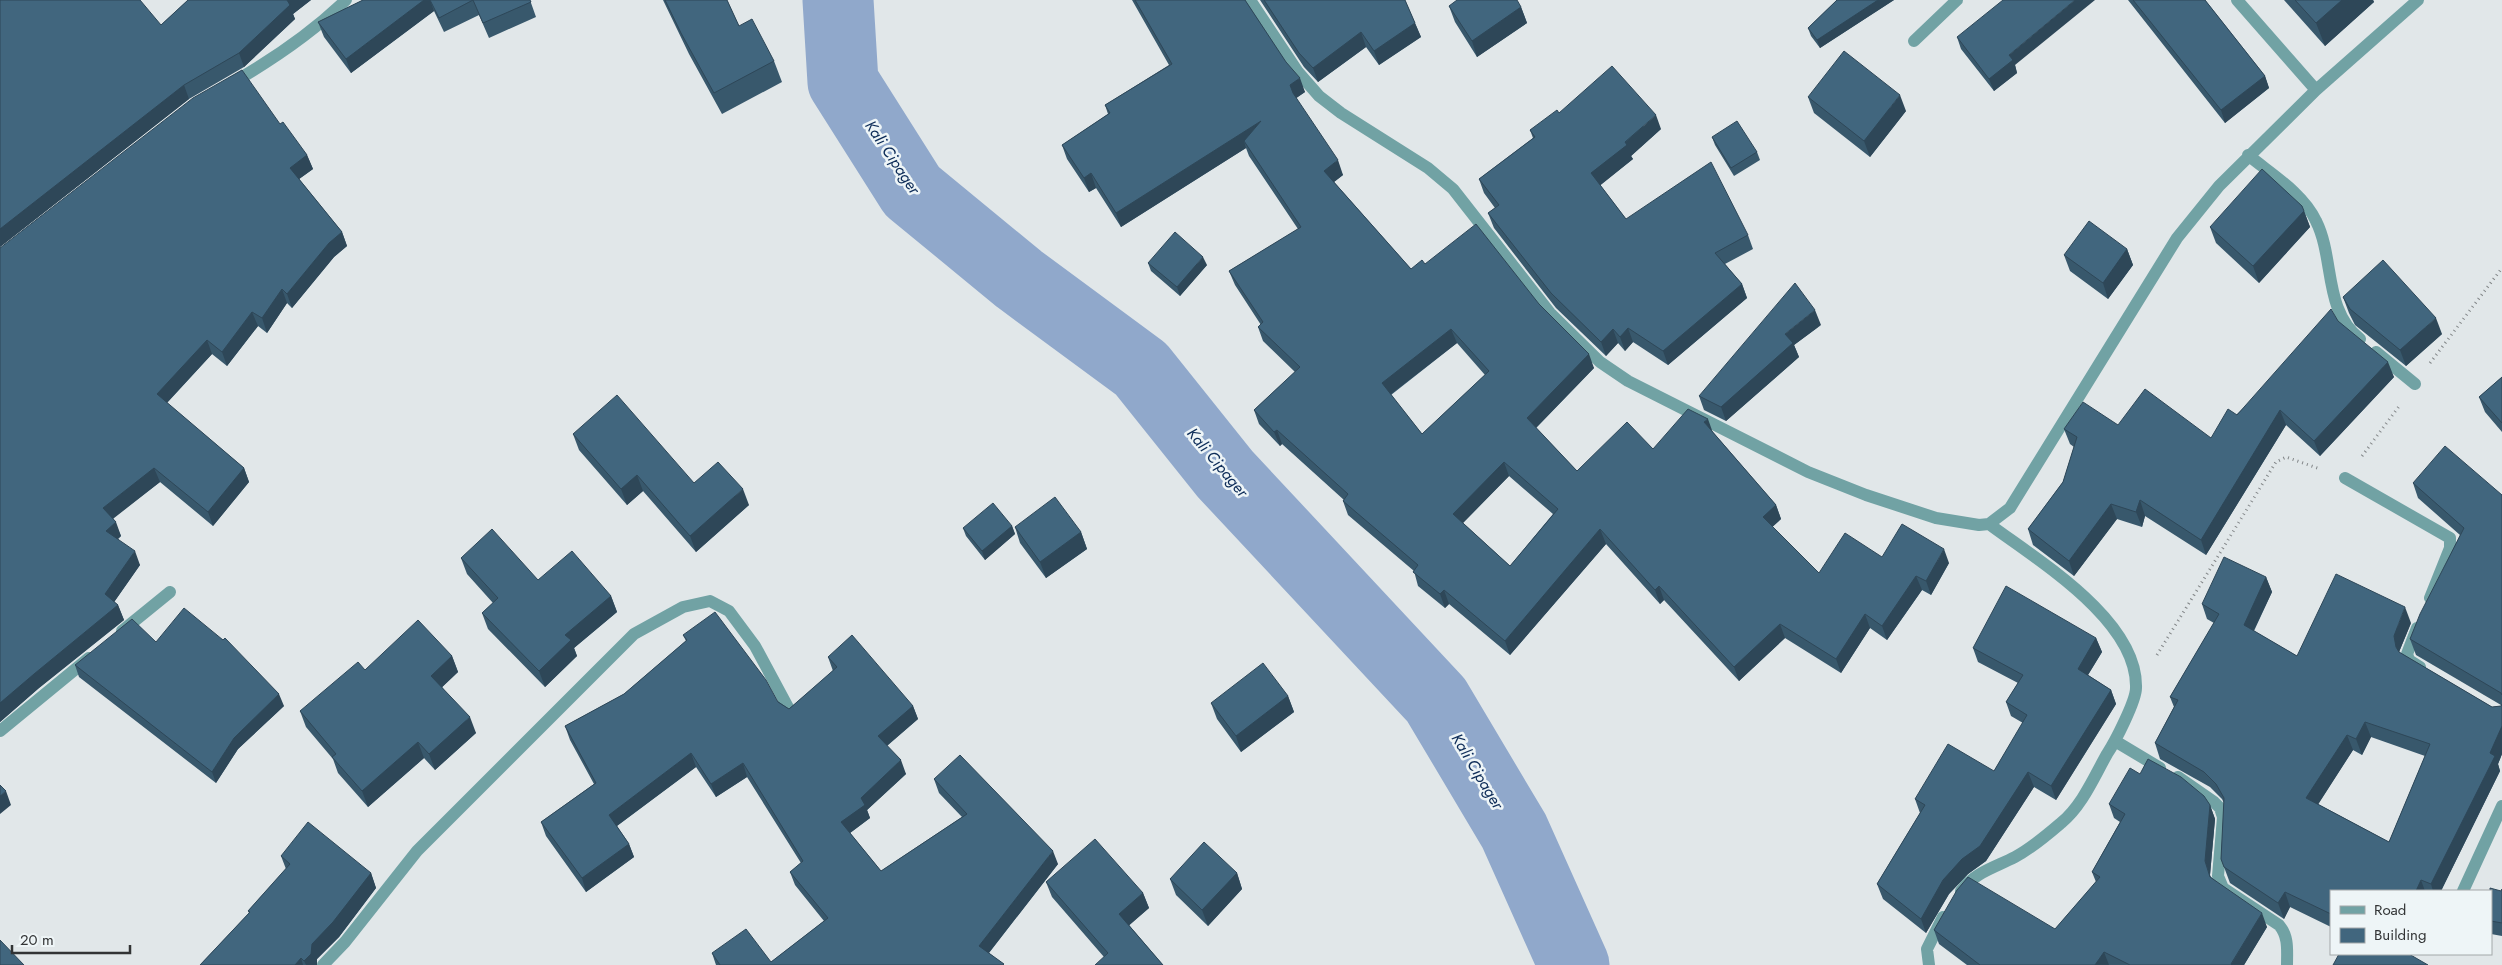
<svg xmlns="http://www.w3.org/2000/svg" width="2502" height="965" font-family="Jost,sans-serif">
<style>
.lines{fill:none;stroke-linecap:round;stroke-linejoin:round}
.river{stroke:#90a8cb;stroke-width:71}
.path{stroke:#828688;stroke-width:3;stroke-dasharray:1 4;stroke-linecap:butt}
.minor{stroke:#71a2a4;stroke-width:12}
.wall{fill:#38586c;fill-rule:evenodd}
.shaded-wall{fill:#2e4758}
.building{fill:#41667e;stroke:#2e4758;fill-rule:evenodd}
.labels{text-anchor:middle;stroke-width:5;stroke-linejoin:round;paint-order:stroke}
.water-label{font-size:16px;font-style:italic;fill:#0c2b57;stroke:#eef5f7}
</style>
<rect width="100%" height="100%" fill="#e1e7e9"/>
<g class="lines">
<path class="river" d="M 838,0 L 843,82 L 912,191 L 1019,279 L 1141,369 L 1225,474 L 1436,700 L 1514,831 L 1574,965"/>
<path class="path" d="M 2430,363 L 2502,268
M 2362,456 L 2400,405
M 2157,655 L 2276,462 L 2286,457 L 2320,469"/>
<path class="minor" d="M 1250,0 L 1298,72 L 1319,96 L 1341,113 L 1428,168 L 1453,189 L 1550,313 L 1600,362 L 1628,381 L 1808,472 L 1866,495 L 1936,518 L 1979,525 L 1989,524 L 2010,508 L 2177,238 L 2219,186 L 2316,90 L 2418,0
M 2237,0 L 2316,90
M 1914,41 L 1957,0
M 232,83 C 272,60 313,32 346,0
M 2248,155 C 2271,174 2303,193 2316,221 C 2335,259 2323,310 2360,339
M 2376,352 L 2415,384
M 2345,478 L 2450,538 L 2450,548 L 2430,598
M 2417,628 L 2407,654 L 2409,660 L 2420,667
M 122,631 L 170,592
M 0,731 L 89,658
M 2115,741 L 2160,768
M 2178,777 L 2214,802 L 2220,808 L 2223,817 L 2218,876 L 2223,888 L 2279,925 C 2289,937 2287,950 2287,965
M 1961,891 C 1975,872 1996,867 2015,857 C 2032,848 2047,835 2061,823 C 2082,806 2094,777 2107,754 C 2115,742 2136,701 2136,688 C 2138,620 2037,560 1989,524
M 2463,891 L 2502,806
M 323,965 L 345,942 L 417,851 L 634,634 L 683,607 L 710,601 L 729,611 L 755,646 L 790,711
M 1929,965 L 1927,949 L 1943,917"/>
</g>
<path class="wall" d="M 0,0 L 161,25 L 188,0 L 311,0 L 293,14 L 295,19 L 244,67 L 189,99 L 0,247 Z
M 363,0 L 530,0 L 536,17 L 489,38 L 479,15 L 444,32 L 434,11 L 351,73 L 324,37 L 318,22 Z
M 663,0 L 727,0 L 739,26 L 774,61 L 782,82 L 722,114 L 689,54 Z
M 1132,0 L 1245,0 L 1305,92 L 1296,98 L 1343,175 L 1334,182 L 1411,269 L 1425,264 L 1539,304 L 1594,368 L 1536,428 L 1577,471 L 1653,449 L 1712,431 L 1776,505 L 1781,519 L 1772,527 L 1819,573 L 1882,557 L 1949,563 L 1931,595 L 1922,590 L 1887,640 L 1870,628 L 1841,673 L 1785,638 L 1739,681 L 1664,600 L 1660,604 L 1606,544 L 1510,655 L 1449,604 L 1445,608 L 1418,586 L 1414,571 L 1348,515 L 1343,501 L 1344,500 L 1282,444 L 1280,446 L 1259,424 L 1254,410 L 1295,372 L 1263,341 L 1258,327 L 1261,325 L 1235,285 L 1229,271 L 1298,229 L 1249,156 L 1246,148 L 1121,227 L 1096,188 L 1089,192 L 1067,159 L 1062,145 L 1108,114 L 1105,105 L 1169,65 ZM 1457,343 L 1485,375 L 1422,434 L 1391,395 ZM 1509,476 L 1553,514 L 1510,566 L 1463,523 Z
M 1260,0 L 1405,0 L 1421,37 L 1379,65 L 1366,47 L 1318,82 L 1304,67 Z
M 1837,0 L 1894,0 L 1820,48 L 1811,36 L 1808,28 Z
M 2128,0 L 2205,0 L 2265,76 L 2269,88 L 2225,123 Z
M 2284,0 L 2373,0 L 2374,2 L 2325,46 Z
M 1449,6 L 1521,7 L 1527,23 L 1477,57 L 1455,22 Z
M 1957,37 L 2015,65 L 2017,73 L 1994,91 L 1961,49 Z
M 1808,97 L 1906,111 L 1870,157 L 1814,113 Z
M 1559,113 L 1661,129 L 1631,156 L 1633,159 L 1600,185 L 1626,219 L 1748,235 L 1753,249 L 1725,264 L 1742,284 L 1747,298 L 1668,365 L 1633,342 L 1625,351 L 1618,343 L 1606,356 L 1556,308 L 1494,228 L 1488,213 L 1495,208 L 1484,193 L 1479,179 L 1533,138 L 1530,130 Z
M 280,124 L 307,155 L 313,169 L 299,179 L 342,232 L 347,246 L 334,257 L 292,308 L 287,303 L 267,333 L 258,326 L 227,366 L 212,354 L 167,403 L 244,468 L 249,482 L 213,526 L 160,482 L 113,518 L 121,536 L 118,539 L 140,565 L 114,602 L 118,605 L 124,620 L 39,688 L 0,722 L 0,248 Z
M 1712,137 L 1757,152 L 1760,160 L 1734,176 L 1715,145 Z
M 2304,211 L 2310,227 L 2259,283 L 2216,243 L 2210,227 Z
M 2127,249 L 2133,265 L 2108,299 L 2070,271 L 2064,255 Z
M 1148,263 L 1207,265 L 1180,296 L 1151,271 Z
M 2343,297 L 2442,334 L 2406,366 L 2355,325 L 2349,313 Z
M 2338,321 L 2394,377 L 2320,456 L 2286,425 L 2206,555 L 2145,516 L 2142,527 L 2117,519 L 2074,576 L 2033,545 L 2028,529 L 2063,482 L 2074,447 L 2070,444 L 2064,429 L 2118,425 L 2211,438 Z
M 1821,325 L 1794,345 L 1799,357 L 1726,421 L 1704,410 L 1699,396 Z
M 2502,377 L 2502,432 L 2485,412 L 2479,397 Z
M 573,434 L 749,505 L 696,552 L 643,491 L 627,505 L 579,450 Z
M 2413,483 L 2502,495 L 2502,754 L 2498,764 L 2500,771 L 2441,891 L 2331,891 L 2331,927 L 2290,907 L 2284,919 L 2230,883 L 2221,859 L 2224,803 L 2222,799 L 2210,787 L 2160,759 L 2155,743 L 2174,707 L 2170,697 L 2214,623 L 2207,619 L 2202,604 L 2266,577 L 2272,592 L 2254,631 L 2297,656 L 2411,623 L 2399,652 L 2492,707 L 2501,706 L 2501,705 L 2416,655 L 2410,639 L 2460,535 L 2418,498 ZM 2371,737 L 2425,756 L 2389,842 L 2318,804 L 2353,750 L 2362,755 Z
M 1012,526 L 1015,534 L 985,560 L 966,536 L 963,528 Z
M 1015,527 L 1081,532 L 1087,549 L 1046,578 L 1020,543 Z
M 461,558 L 538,580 L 611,596 L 617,612 L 574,648 L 577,656 L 545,687 L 488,629 L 482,613 L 493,603 L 467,574 Z
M 683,635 L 789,709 L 833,671 L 828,657 L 913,706 L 918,719 L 887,746 L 906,774 L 867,810 L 870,818 L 850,833 L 881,871 L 962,817 L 939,793 L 934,779 L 1058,864 L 989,953 L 1004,965 L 716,965 L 712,953 L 771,962 L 824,921 L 795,885 L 790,872 L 801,863 L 747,777 L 716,797 L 696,767 L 617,826 L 629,844 L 634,857 L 586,892 L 546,836 L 541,822 L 594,784 L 570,740 L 565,726 L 624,694 L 686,641 Z
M 2096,638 L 2102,652 L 2088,675 L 2111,690 L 2116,704 L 2056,800 L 2034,787 L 1986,861 L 1968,874 L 1949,894 L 1926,933 L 1883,899 L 1877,884 L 1920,813 L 1915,799 L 1994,771 L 2023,723 L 2011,716 L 2006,702 L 2018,683 L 1978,662 L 1973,648 Z
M 156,642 L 284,706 L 238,749 L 216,783 L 79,677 L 75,665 Z
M 452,656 L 458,672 L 442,687 L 476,733 L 435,770 L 424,758 L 368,807 L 338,773 L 333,759 L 306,727 L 300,711 L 365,670 Z
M 1288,696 L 1294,712 L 1241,752 L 1217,719 L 1211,703 Z
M 2140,774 L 2210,805 L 2215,819 L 2210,875 L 2211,877 L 2267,927 L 2244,965 L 1967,965 L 1939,944 L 1934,930 L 2055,929 L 2096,882 L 2092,872 L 2120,822 L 2114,818 L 2109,804 Z
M 281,856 L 371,873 L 376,888 L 339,937 L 317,959 L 317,965 L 200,965 L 249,913 L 248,911 L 286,869 Z
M 1237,873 L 1242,889 L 1208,926 L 1176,895 L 1170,879 Z
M 1046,882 L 1143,893 L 1149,908 L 1129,925 L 1163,965 L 1104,957 L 1052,897 Z
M 2502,889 L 2502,936 L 2491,934 L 2491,891 L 2501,891 Z"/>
<path class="shaded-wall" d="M 287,0 L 311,0 L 293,14 L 295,19 L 244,67 L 239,53 Z
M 424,0 L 430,0 L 434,11 L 351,73 L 346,59 Z
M 1878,0 L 1894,0 L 1820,48 L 1817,40 Z
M 2075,0 L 2095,0 L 2015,65 L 2017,73 L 1994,91 L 1989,79 L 2009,55 Z
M 2342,0 L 2373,0 L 2374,2 L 2325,46 L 2316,23 Z
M 1521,7 L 1527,23 L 1477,57 L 1472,41 Z
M 1415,23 L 1421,37 L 1379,65 L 1374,51 Z
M 1361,32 L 1366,47 L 1318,82 L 1313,68 Z
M 2265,76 L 2269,88 L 2225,123 L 2221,110 Z
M 1300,78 L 1305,92 L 1295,99 L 1290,85 Z
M 184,85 L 189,99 L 0,247 L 0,229 Z
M 1900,95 L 1906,111 L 1870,157 L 1864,141 Z
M 1656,115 L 1661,129 L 1631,156 L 1633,159 L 1597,188 L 1591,173 Z
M 1261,121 L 1244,141 L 1246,148 L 1121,227 L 1116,213 Z
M 307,155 L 313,169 L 295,182 L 290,168 Z
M 1338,160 L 1343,175 L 1330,185 L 1324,171 Z
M 1091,173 L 1096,188 L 1089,192 L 1084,178 Z
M 2304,211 L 2310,227 L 2259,283 L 2253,266 Z
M 342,232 L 347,246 L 334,257 L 292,308 L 287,294 L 329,243 Z
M 2127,249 L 2133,265 L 2108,299 L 2103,283 Z
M 1203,257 L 1207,265 L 1180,296 L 1177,287 Z
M 1742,284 L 1747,298 L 1668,365 L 1663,351 Z
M 282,289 L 287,303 L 267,333 L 262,318 Z
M 1815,310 L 1821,325 L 1794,345 L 1799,357 L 1726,421 L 1721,407 L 1785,334 Z
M 252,312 L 258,326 L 227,366 L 222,352 Z
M 2436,318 L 2442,334 L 2406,366 L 2400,350 Z
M 1628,328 L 1633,342 L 1625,351 L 1620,337 Z
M 1451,329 L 1457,343 L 1387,397 L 1382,383 Z
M 1613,329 L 1618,343 L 1606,356 L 1601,342 Z
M 207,340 L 212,354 L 162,408 L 157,394 Z
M 1589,354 L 1594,368 L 1532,432 L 1527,418 Z
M 2388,362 L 2394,377 L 2320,456 L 2314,441 Z
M 2280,410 L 2286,425 L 2206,555 L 2201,540 Z
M 1708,419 L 1713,433 L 1704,422 Z
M 1277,430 L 1282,444 L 1280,446 L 1274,432 Z
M 1504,462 L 1509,476 L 1458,528 L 1453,514 Z
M 154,468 L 160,482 L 109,522 L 103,508 Z
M 244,468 L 249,482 L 213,526 L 208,512 Z
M 637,475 L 643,491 L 627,505 L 621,489 Z
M 743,489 L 749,505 L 696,552 L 690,536 Z
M 2140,500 L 2145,516 L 2142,527 L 2136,512 Z
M 2111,504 L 2117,519 L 2074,576 L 2069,561 Z
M 1776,505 L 1781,519 L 1768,531 L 1763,517 Z
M 116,522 L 121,536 L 111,545 L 106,531 Z
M 1012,526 L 1015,534 L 985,560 L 982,551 Z
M 1600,529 L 1606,544 L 1510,655 L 1505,641 Z
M 1081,532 L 1087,549 L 1046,578 L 1040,562 Z
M 1944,549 L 1949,563 L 1931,595 L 1926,581 Z
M 135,551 L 140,565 L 110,608 L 105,594 Z
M 1916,576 L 1922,590 L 1887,640 L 1882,626 Z
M 2266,577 L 2272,592 L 2249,640 L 2244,625 Z
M 1659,586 L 1664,600 L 1660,604 L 1655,590 Z
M 1444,590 L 1449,604 L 1445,608 L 1440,594 Z
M 611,596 L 617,612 L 574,648 L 577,656 L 545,687 L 539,671 L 565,635 Z
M 118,605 L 124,620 L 39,688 L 0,722 L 0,703 L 34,674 Z
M 2405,607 L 2411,623 L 2399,652 L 2396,647 L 2394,636 Z
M 1865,614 L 1870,628 L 1841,673 L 1836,659 Z
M 1780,624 L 1785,638 L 1739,681 L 1734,667 Z
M 2096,638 L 2102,652 L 2083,683 L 2078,669 Z
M 452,656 L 458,672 L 437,692 L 431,676 Z
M 2111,690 L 2116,704 L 2056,800 L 2051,786 Z
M 279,694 L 284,706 L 238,749 L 216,783 L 212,772 L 234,738 Z
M 1288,696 L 1294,712 L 1241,752 L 1236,736 Z
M 913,706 L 918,719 L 883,749 L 878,736 Z
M 470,717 L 476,733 L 435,770 L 429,754 Z
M 2365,722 L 2371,737 L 2362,755 L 2356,739 Z
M 2502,726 L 2502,754 L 2498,764 L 2500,771 L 2441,891 L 2433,891 L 2431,884 Z
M 2347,735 L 2353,750 L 2312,814 L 2306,798 Z
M 418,742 L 424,758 L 368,807 L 362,791 Z
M 691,753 L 696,767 L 614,828 L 609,815 Z
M 901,760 L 906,774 L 867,810 L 870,818 L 846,836 L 841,822 L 861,798 Z
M 743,763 L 747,777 L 716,797 L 711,784 Z
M 2028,772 L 2034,787 L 1986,861 L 1968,874 L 1949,894 L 1926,933 L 1921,919 L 1943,880 Z
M 6,791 L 11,805 L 0,814 L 0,796 Z
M 2210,805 L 2215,819 L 2210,875 L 2205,861 Z
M 629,844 L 634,857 L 586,892 L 582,878 Z
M 1053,851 L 1058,864 L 984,959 L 979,946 Z
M 371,873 L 376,888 L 339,937 L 317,959 L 317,965 L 306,965 L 304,961 L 312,944 Z
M 1237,873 L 1242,889 L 1208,926 L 1202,910 Z
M 2421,880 L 2425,891 L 2416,891 Z
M 2285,892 L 2290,907 L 2284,919 L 2278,903 Z
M 1143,893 L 1149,908 L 1125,929 L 1119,914 Z
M 2262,913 L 2267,927 L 2244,965 L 2231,965 Z
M 2104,952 L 2109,965 L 2095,965 Z
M 301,958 L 303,965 L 295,965 Z"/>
<path class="building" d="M 0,0 L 140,0 L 161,25 L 188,0 L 287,0 L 290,5 L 239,53 L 184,85 L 0,229 Z
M 363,0 L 424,0 L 346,59 L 318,22 Z
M 430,0 L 530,0 L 531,2 L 483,23 L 473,0 L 439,18 Z
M 665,0 L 727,0 L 739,26 L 752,19 L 774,61 L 714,93 L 681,33 Z
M 1135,0 L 1245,0 L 1286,62 L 1300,78 L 1290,85 L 1293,93 L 1338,160 L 1324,171 L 1411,269 L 1422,260 L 1425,264 L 1476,224 L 1539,304 L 1589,354 L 1527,418 L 1577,471 L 1627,422 L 1653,449 L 1688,409 L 1708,419 L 1704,422 L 1776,505 L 1763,517 L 1819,573 L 1845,533 L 1882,557 L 1902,524 L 1944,549 L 1926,581 L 1916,576 L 1882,626 L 1865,614 L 1836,659 L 1780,624 L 1734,667 L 1659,586 L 1655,590 L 1600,529 L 1505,641 L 1444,590 L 1440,594 L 1413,572 L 1418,565 L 1343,501 L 1348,494 L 1277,430 L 1274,432 L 1254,410 L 1300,367 L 1258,327 L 1263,322 L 1229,271 L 1301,227 L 1244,141 L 1261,121 L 1116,213 L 1091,173 L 1084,178 L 1062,145 L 1110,113 L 1105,105 L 1172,64 ZM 1451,329 L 1489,371 L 1422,434 L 1382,383 ZM 1504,462 L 1558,509 L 1510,566 L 1453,514 Z
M 1264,0 L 1405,0 L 1415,23 L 1374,51 L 1361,32 L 1313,68 L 1299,53 Z
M 1457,0 L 1517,0 L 1521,7 L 1472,41 L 1449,6 Z
M 1837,0 L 1878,0 L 1817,40 L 1808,28 Z
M 2003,0 L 2075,0 L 2009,55 L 2013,60 L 1989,79 L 1957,37 Z
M 2133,0 L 2205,0 L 2265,76 L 2221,110 Z
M 2295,0 L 2342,0 L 2316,23 Z
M 1844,51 L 1900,95 L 1864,141 L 1808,97 Z
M 1612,66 L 1656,115 L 1625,142 L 1627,145 L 1591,173 L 1626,219 L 1711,162 L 1748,235 L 1715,253 L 1742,284 L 1663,351 L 1628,328 L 1620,337 L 1613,329 L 1601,342 L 1551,293 L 1488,213 L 1499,205 L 1479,179 L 1535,137 L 1530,130 L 1557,110 L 1559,113 Z
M 242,70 L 280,124 L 283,122 L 307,155 L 290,168 L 342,232 L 329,243 L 287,294 L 282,289 L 262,318 L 252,312 L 222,352 L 207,340 L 157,394 L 244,468 L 208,512 L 154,468 L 103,508 L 116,522 L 106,531 L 135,551 L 105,594 L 118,605 L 34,674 L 0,703 L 0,248 L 193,98 Z
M 1737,121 L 1757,152 L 1731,168 L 1712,137 Z
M 2262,169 L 2302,206 L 2304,211 L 2253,266 L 2210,227 Z
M 2089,221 L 2127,249 L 2103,283 L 2064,255 Z
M 1175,232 L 1203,257 L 1177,287 L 1148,263 Z
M 2383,260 L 2436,318 L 2400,350 L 2350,309 L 2343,297 Z
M 1795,283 L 1815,310 L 1785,334 L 1793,343 L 1721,407 L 1699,396 Z
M 2331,309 L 2338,321 L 2388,362 L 2314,441 L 2280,410 L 2201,540 L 2140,500 L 2136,512 L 2111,504 L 2069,561 L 2028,529 L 2063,482 L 2077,437 L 2064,429 L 2083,402 L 2118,425 L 2145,389 L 2211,438 L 2228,409 L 2237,415 Z
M 2502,377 L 2502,423 L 2479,397 Z
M 617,395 L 694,483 L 718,462 L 743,489 L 690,536 L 637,475 L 621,489 L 573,434 Z
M 2445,446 L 2502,495 L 2502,695 L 2501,693 L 2410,639 L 2420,614 L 2464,528 L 2413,483 Z
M 1055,497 L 1081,532 L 1040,562 L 1015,527 Z
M 993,503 L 1012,526 L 982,551 L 963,528 Z
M 492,529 L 538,580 L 572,551 L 611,596 L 565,635 L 571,640 L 539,671 L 482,613 L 498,598 L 461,558 Z
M 2224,557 L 2266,577 L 2244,625 L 2297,656 L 2336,574 L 2405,607 L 2394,636 L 2396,647 L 2399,652 L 2492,707 L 2501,706 L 2502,704 L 2502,726 L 2490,753 L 2495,756 L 2431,884 L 2421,880 L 2416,891 L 2331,891 L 2331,914 L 2285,892 L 2278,903 L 2224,867 L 2221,859 L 2224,798 L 2216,784 L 2204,772 L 2155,743 L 2178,700 L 2170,697 L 2219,614 L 2202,604 ZM 2365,722 L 2430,744 L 2389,842 L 2306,798 L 2347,735 L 2356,739 Z
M 2006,586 L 2096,638 L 2078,669 L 2111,690 L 2051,786 L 2028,772 L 1980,846 L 1962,859 L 1943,880 L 1921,919 L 1877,884 L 1925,805 L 1915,799 L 1948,744 L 1994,771 L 2027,715 L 2006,702 L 2023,675 L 1973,648 Z
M 184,608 L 223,640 L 225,638 L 279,694 L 234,738 L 212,772 L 75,665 L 132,619 L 156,642 Z
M 715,612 L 766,680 L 778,702 L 789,709 L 837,667 L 828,657 L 852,635 L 913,706 L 878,736 L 901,760 L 861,798 L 865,805 L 841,822 L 881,871 L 967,814 L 934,779 L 960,755 L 1053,851 L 979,946 L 1004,964 L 1003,965 L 720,965 L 712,953 L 746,929 L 771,962 L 828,918 L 790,872 L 803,861 L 743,763 L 711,784 L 691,753 L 609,815 L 629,844 L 582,878 L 541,822 L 596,783 L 565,726 L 624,694 L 687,640 L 683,635 Z
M 418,620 L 452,656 L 431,676 L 470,717 L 429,754 L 418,742 L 362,791 L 332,757 L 336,754 L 300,711 L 358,662 L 365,670 Z
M 1263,663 L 1288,696 L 1236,736 L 1211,703 Z
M 2148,759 L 2181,777 L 2204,796 L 2210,805 L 2205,861 L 2210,877 L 2262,913 L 2231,964 L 2232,965 L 2130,965 L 2104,952 L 2095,965 L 1980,965 L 1934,930 L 1957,890 L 1968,877 L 2055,929 L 2100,877 L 2092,872 L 2125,814 L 2109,804 L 2130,768 L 2140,774 Z
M 0,785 L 6,791 L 0,796 Z
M 308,822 L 371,873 L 333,922 L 312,944 L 311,954 L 304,961 L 301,958 L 295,965 L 200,965 L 250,912 L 248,911 L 290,864 L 281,856 Z
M 1095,839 L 1143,893 L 1119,914 L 1163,965 L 1095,965 L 1108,953 L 1046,882 Z
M 1204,842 L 1237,873 L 1202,910 L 1170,879 Z
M 2490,888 L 2501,891 L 2502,889 L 2502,923 L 2491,921 Z
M 0,940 L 24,965 L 0,965 Z
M 2339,954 L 2409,954 L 2428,965 L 2333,965 Z"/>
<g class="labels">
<g class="water-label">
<text transform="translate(893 157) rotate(56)" y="6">Kali Cipager</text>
<text transform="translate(1218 462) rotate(50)" y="6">Kali Cipager</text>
<text transform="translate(1478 771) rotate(59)" y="6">Kali Cipager</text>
</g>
</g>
<rect x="2330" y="890" width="162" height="65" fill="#eef5f7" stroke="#a3a8a9"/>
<rect x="2340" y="906" width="25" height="8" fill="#71a2a4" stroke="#a3a8a9"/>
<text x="2374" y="915" font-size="15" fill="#323435">Road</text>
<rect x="2340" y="928" width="25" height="15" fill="#41667e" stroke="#a3a8a9"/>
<text x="2374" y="940" font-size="15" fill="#323435">Building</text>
<path d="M12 945v8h118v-8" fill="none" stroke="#323435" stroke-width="2.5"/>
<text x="20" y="945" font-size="15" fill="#323435" stroke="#eef5f7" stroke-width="4" paint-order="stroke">20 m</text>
</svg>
